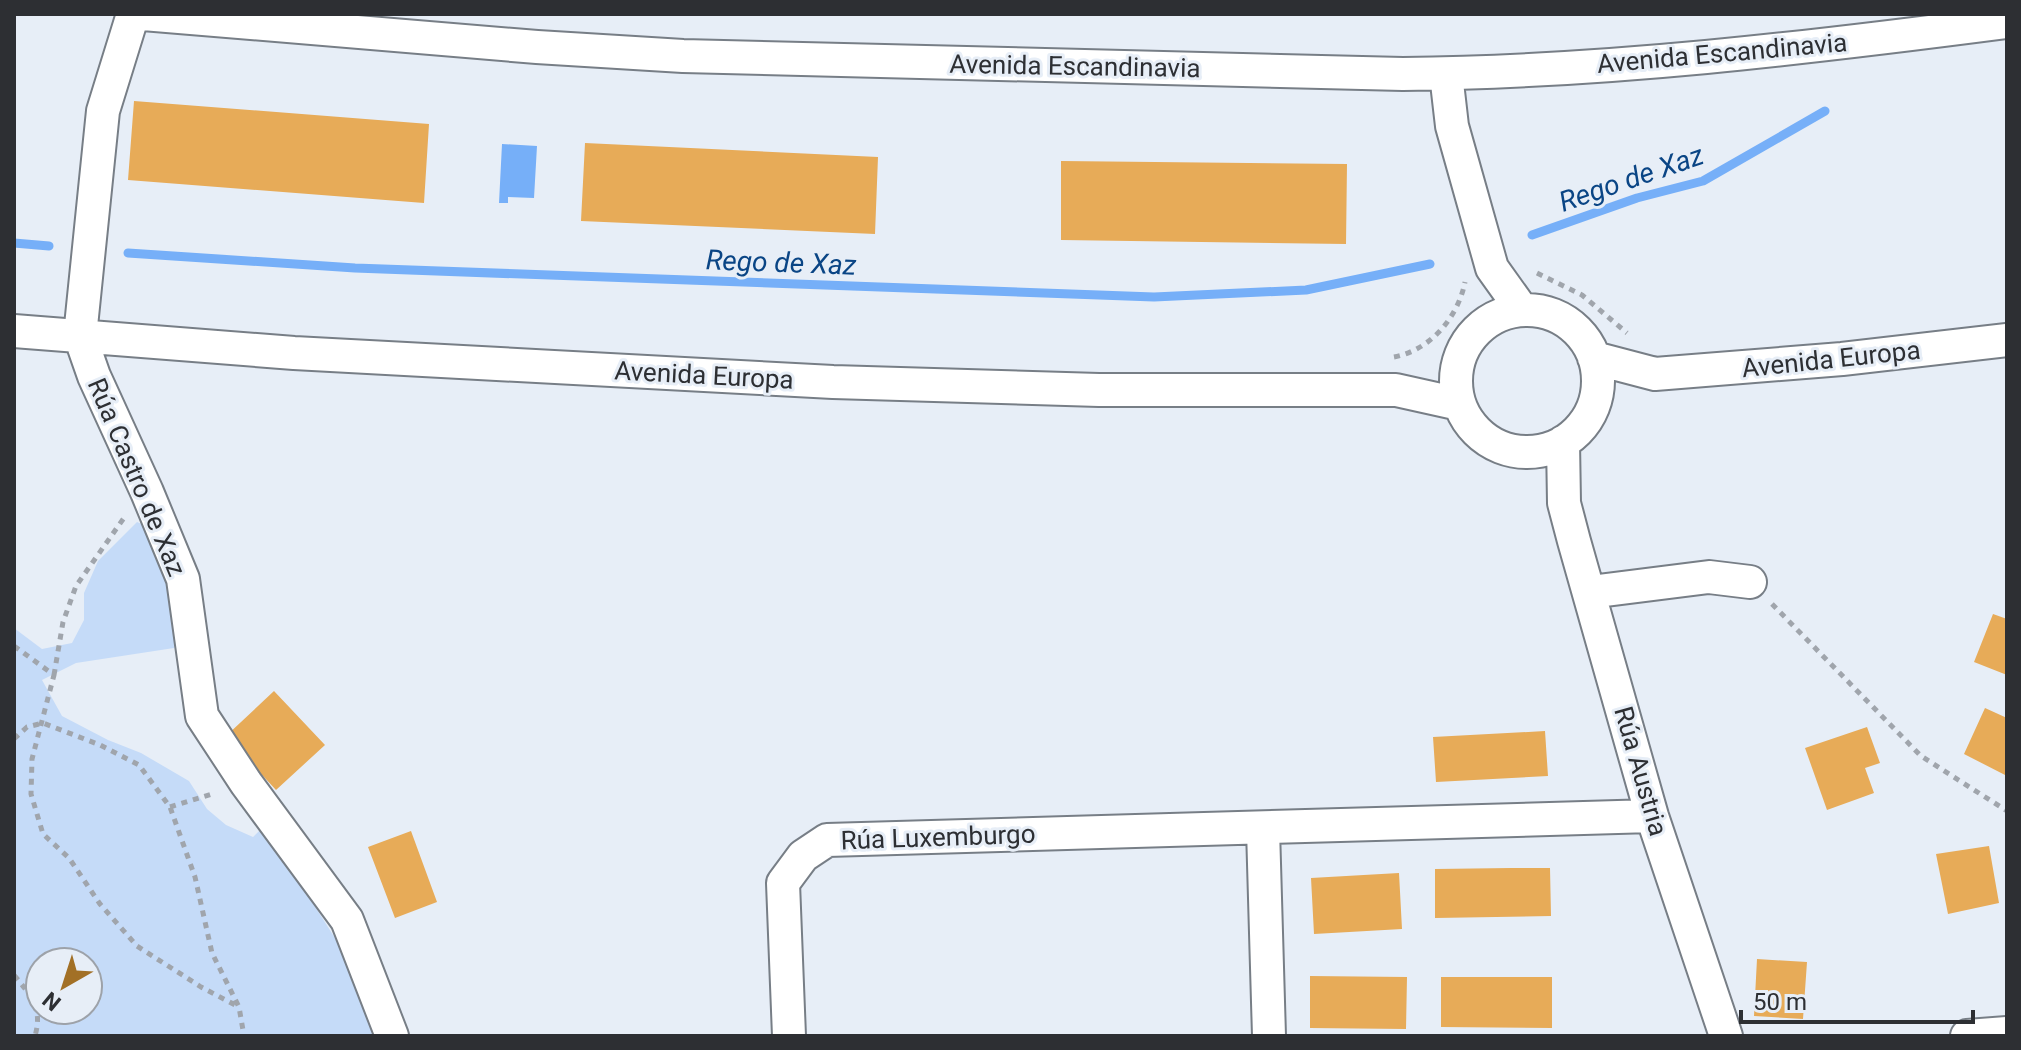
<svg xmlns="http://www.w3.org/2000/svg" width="2021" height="1050" font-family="Roboto,sans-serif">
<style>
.green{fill:#c5dbf8;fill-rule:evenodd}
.water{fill:#76aff8}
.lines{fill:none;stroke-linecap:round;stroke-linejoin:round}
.stream{stroke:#76aff8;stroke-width:9}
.building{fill:#e7ab58}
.street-casing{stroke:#777e86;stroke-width:36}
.path{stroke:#a0a5ac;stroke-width:5;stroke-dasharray:6 6;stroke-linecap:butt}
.street{stroke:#fff;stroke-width:32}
.labels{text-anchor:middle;stroke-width:6;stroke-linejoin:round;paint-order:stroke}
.street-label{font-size:26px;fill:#2d2f33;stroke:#e7eef7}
.water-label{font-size:28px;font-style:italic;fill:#0a4585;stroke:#e7eef7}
</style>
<rect width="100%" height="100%" fill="#e7eef7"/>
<path class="green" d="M 137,522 L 172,537 L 184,630 L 174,648 L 76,663 L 42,680 L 62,716 L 108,740 L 141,753 L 189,781 L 207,809 L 226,825 L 253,837 L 264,826 L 397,1036 L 14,1036 L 14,628 L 42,649 L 72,643 L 84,620 L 84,593 L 98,561 ZM 40,962 L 88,962 L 88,1010 L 40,1010 Z"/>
<path class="water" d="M 502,144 L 537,146 L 534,198 L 508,197 L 508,203 L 499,203 Z"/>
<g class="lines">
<path class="stream" d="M 1532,235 L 1637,198 L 1703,181 L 1825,111
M 14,243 L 49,246
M 128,253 L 355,268 L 1154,297 L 1306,290 L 1430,264"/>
</g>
<path class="building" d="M 134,101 L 429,124 L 424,203 L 128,180 Z
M 585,143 L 878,157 L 875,234 L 581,221 Z
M 1061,161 L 1347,164 L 1346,244 L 1061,240 Z
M 1993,614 L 2007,619 L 2007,675 L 1974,662 Z
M 274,691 L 325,745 L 276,790 L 226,736 Z
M 1985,708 L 2007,718 L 2007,776 L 1964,754 Z
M 1867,727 L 1880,763 L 1865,768 L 1874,793 L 1827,810 L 1805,748 Z
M 1545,731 L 1548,776 L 1436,782 L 1433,737 Z
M 411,831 L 437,902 L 395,918 L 368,847 Z
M 1989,846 L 1999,903 L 1948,914 L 1936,854 Z
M 1511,868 L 1550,868 L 1551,916 L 1435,918 L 1435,869 Z
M 1399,873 L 1402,929 L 1314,934 L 1311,878 Z
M 1757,959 L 1807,962 L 1803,1019 L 1754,1016 Z
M 1310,976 L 1407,977 L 1406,1029 L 1310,1028 Z
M 1441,977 L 1552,977 L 1552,1028 L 1441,1027 Z"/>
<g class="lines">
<g class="street-casing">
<path id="street" d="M 133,14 L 103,111 L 80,336 L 94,376 L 147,492 L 183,579 L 202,716 L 246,783 L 347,920 L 392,1036
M 143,14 L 537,47 L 683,56 L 1403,74 C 1606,72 1807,48 2007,22
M 1446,74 L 1452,126 L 1492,268 L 1522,310
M1456 381a71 71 0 1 1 142 0a71 71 0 1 1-142 0Z
M 14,331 L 294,353 L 833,382 L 1099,390 L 1396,390 L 1459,404
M 1594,358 L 1655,374 L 1842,359 L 2007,340
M 1563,442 L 1564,503 L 1574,541 L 1652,816 L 1726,1036
M 1590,592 L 1709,577 L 1750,582
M 1263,829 L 1269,1036
M 789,1036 L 783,883 L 803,856 L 827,840 L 1652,816
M 1967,1036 L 2007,1033"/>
</g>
<path class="path" d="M 1537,273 L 1582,295 L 1627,333
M 1394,357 C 1431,350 1458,317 1465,282
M 1772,604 L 1921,756 L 2007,811
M 14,646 L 54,675 L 32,759 L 31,794 L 43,834 L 69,858 L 100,904 L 137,946 L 201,987 L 239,1007
M 54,675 L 63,622 L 76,586 L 126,515
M 14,739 L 27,727 L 43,723 L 100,745 L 139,765 L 170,807 L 195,877 L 212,953 L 239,1007 L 244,1036
M 170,807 L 215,793
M 14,975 C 31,996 43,1008 35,1036"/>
<use href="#street" class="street"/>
</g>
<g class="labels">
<g class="street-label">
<text transform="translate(1722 53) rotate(-5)" y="9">Avenida Escandinavia</text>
<text transform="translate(1075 66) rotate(1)" y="9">Avenida Escandinavia</text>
<text transform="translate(1831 359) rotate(-6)" y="9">Avenida Europa</text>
<text transform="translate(704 375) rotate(3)" y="9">Avenida Europa</text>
<text transform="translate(137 477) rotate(67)" y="9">Rúa Castro de Xaz</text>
<text transform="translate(1641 771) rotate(74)" y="9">Rúa Austria</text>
<text transform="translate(938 837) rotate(-2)" y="9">Rúa Luxemburgo</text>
</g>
<g class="water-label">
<text transform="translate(1631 178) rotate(-19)" y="10">Rego de Xaz</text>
<text transform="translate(781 262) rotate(2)" y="10">Rego de Xaz</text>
</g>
</g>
<rect width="2021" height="1050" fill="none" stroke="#2d2f33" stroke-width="32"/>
<g transform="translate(64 986) rotate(219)"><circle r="38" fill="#e7eef7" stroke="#9da2a9" stroke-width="2"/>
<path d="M0-6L14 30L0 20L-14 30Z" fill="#a27026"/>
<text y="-12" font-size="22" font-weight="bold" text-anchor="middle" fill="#2d2f33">N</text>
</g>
<path d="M1741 1010v12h232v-12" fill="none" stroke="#2d2f33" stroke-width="4"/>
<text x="1753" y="1010" font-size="24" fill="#2d2f33" stroke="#e7eef7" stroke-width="6" paint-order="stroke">50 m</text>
</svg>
